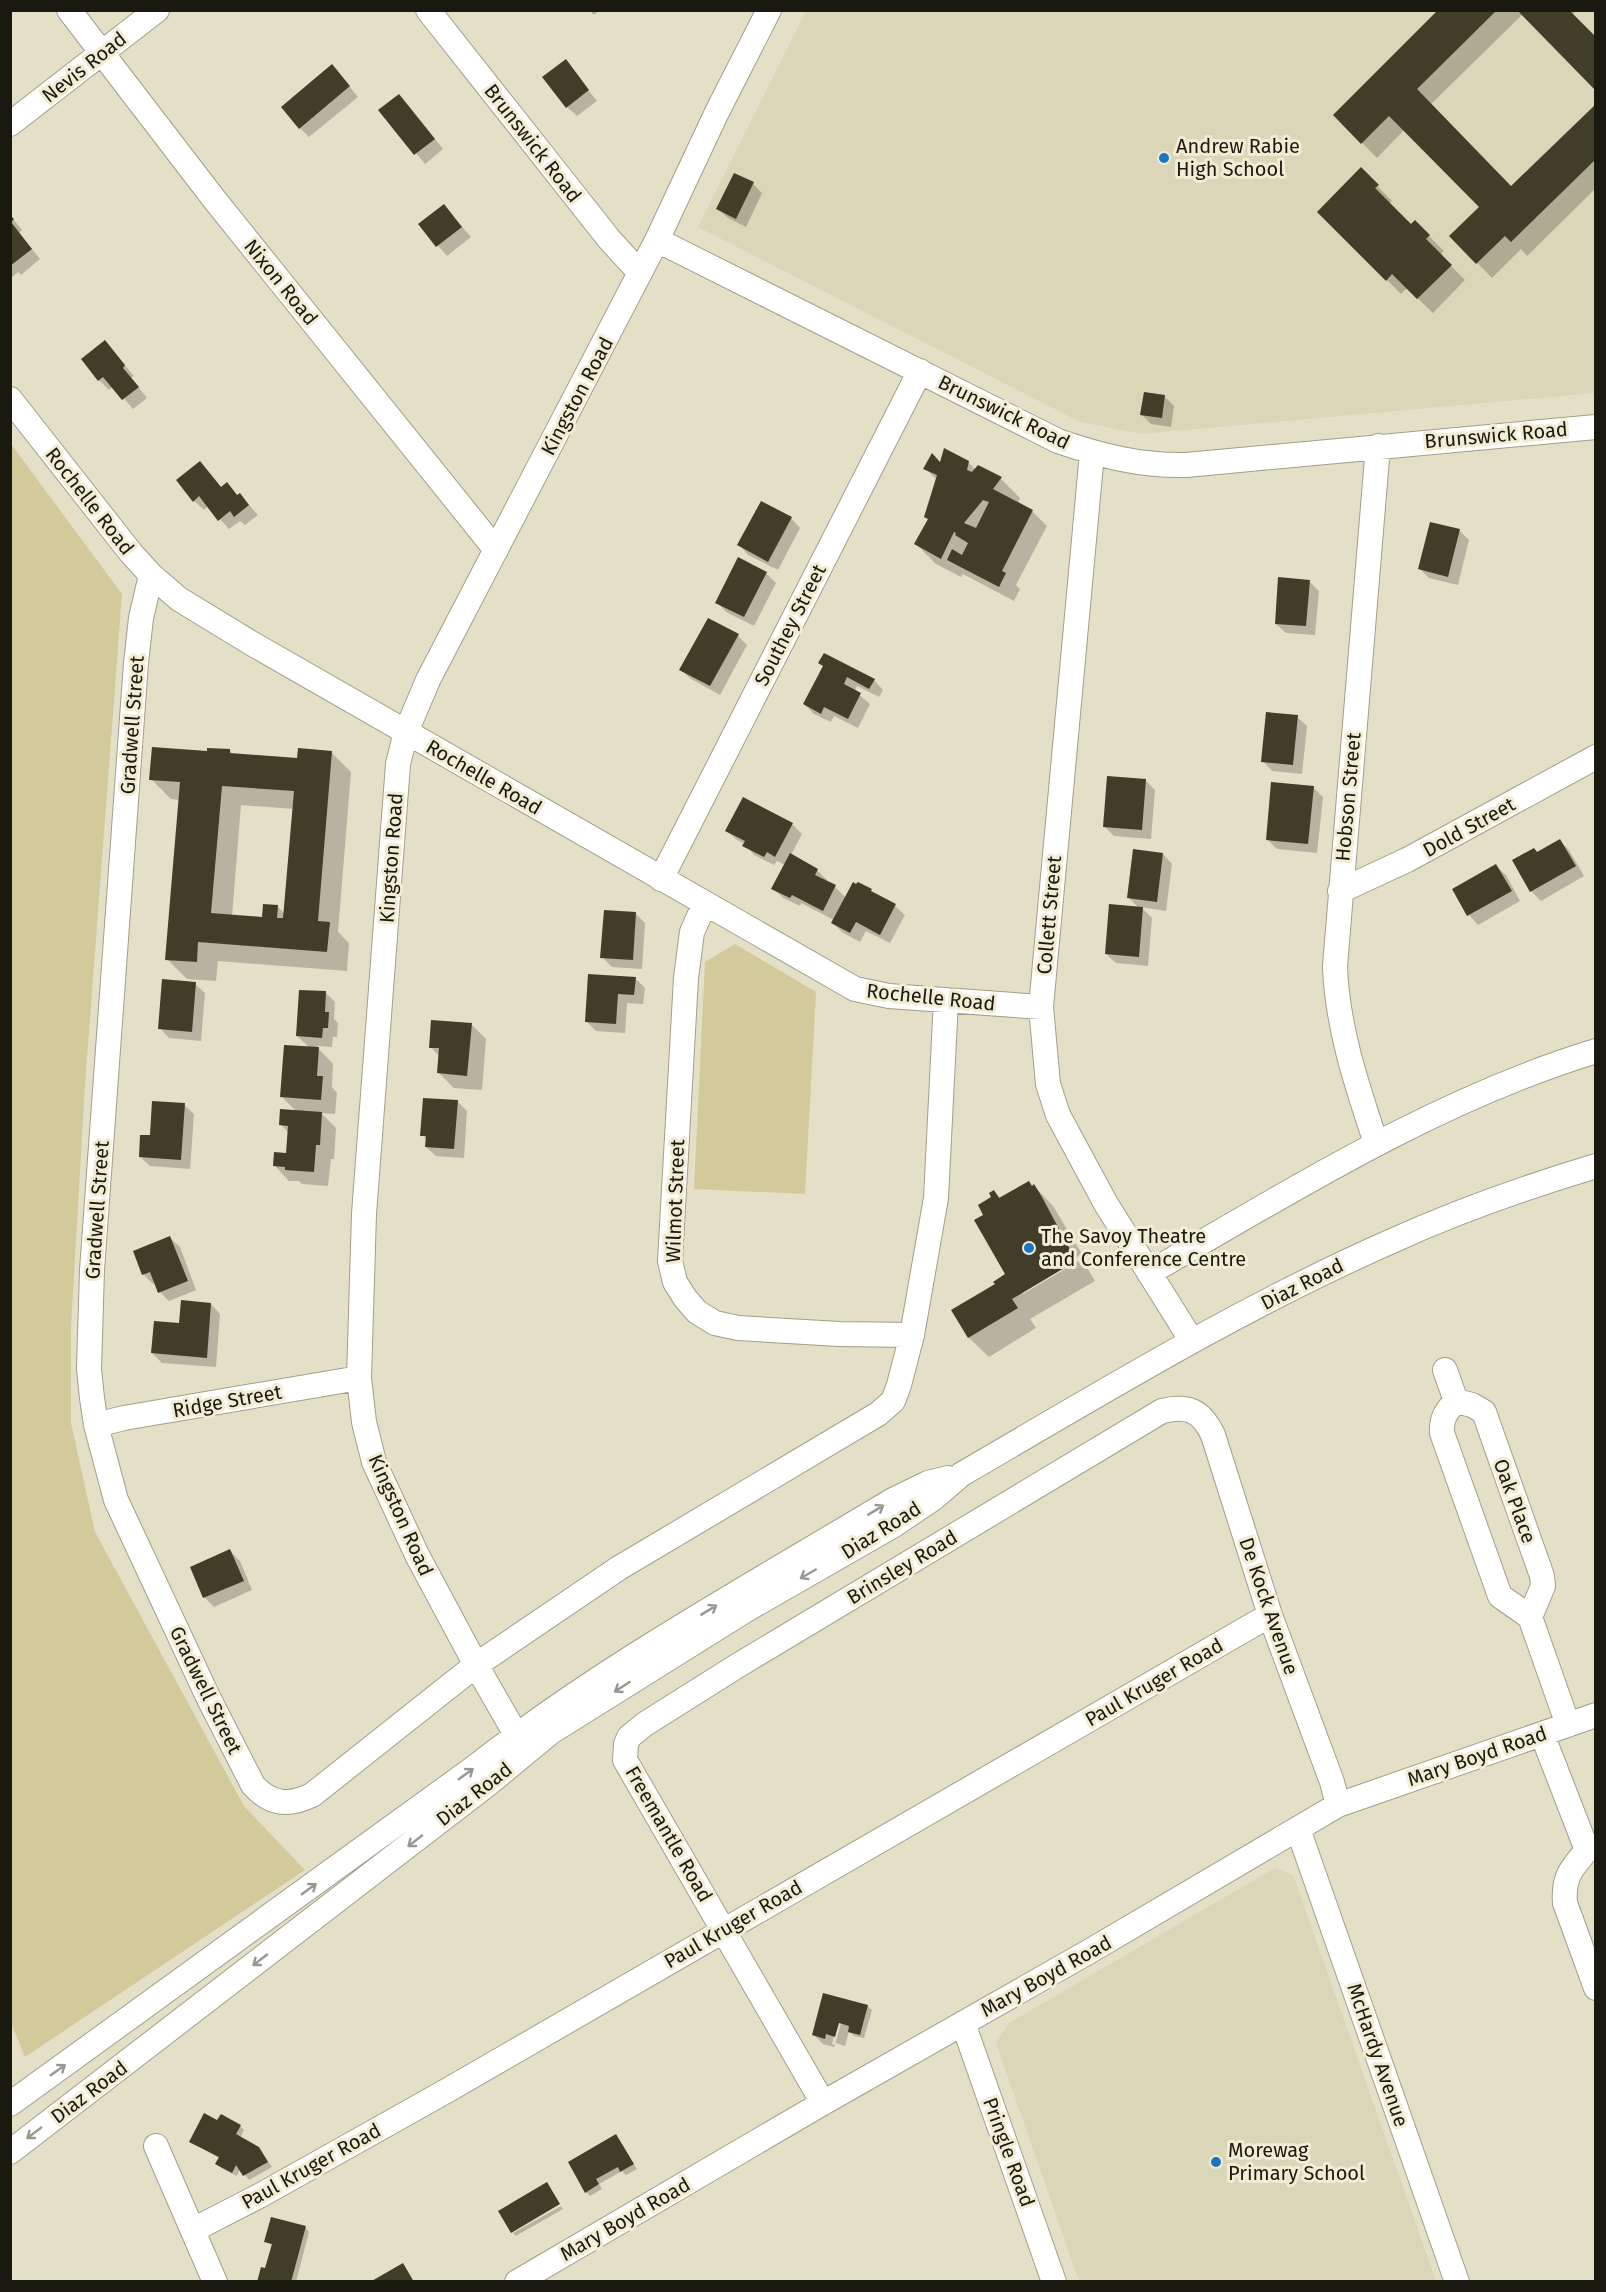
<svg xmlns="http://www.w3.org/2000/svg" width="1606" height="2292" font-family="'Fira Sans',sans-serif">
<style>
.built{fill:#dad6b7}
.green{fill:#d2ca9b}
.shadow{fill:#0003;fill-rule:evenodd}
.building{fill:#403d29;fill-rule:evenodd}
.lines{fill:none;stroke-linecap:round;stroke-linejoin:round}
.minor-casing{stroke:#a29f88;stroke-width:26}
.minor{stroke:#fff;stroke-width:24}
.oneway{stroke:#989893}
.poi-dot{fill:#1a74c1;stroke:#f1edd5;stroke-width:2}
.labels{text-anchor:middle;stroke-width:6;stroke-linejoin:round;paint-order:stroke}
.street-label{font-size:20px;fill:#1a1910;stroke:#f1edd5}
.poi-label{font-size:20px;fill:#1a1910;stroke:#f1edd5;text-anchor:start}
</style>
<rect width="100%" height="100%" fill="#e4e0c8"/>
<path class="built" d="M 806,11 L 1595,11 L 1595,393 L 1142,434 L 1080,422 L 698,227 Z
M 1275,1868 L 1293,1875 L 1436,2281 L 1079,2281 L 996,2043 L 1009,2023 Z"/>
<path class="green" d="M 11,444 L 122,594 L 85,1085 L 71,1327 L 71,1423 L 95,1532 L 244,1806 L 305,1870 L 25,2057 L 10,2020 Z
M 735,944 L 816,992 L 805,1194 L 694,1189 L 705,962 Z"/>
<path class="shadow" d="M 589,10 L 600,10 L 594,15 Z
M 1440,10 L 1577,10 L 1572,15 L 1523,14 L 1430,105 L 1512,188 L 1596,106 L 1596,188 L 1527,256 L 1521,249 L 1492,278 L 1451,236 L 1481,207 L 1405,129 L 1377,158 L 1335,115 Z
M 565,61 L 597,101 L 577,116 L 567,107 Z
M 341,76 L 358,97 L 309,137 L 300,128 Z
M 408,105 L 443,149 L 425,164 L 381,110 Z
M 1361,170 L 1392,201 L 1389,204 L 1411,226 L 1415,222 L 1444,251 L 1440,255 L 1465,280 L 1433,313 L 1407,288 L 1401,294 L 1319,212 Z
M 753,184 L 762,193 L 746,227 L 728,218 L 718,209 Z
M 444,206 L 471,237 L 447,256 L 420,225 Z
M 10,215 L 22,230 L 19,233 L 40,259 L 21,275 L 18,272 L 10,279 Z
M 105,342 L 134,376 L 131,378 L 147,398 L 133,409 L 113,386 L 109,390 L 99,380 Z
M 1165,397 L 1174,406 L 1171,427 L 1151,424 L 1142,415 Z
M 968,462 L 976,470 L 1001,479 L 1020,498 L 1018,503 L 1032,511 L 1047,526 L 1016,585 L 1020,589 L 1014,601 L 963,574 L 961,577 L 936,564 L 916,544 L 929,520 L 937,480 L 925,468 Z
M 200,463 L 222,488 L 227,484 L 238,496 L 240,495 L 258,515 L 245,525 L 240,521 L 229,529 L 208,506 L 204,510 L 194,501 Z
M 791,518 L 800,528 L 778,570 L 748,555 L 739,545 Z
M 1431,523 L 1460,531 L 1469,540 L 1458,585 L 1429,578 L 1419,568 Z
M 739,559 L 766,573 L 776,583 L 754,626 L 726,612 L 717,602 Z
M 1309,581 L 1319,591 L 1315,635 L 1286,633 L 1276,624 Z
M 738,636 L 747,645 L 720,695 L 691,679 L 681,670 Z
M 824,667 L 874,680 L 883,690 L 879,697 L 857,686 L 855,691 L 870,704 L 858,728 L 834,716 L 831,722 L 814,714 L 804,704 Z
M 1297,717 L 1307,726 L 1302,774 L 1272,771 L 1263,761 Z
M 230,751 L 233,754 L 299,759 L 331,752 L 351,772 L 338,932 L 349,943 L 347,971 L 218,961 L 216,981 L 187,979 L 167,959 L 180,800 L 171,799 L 151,779 L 208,753 ZM 241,805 L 294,809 L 285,914 L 278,907 L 263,919 L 232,916 Z
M 1145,780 L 1155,790 L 1151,839 L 1114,836 L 1104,826 Z
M 1313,787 L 1323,797 L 1317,853 L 1277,849 L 1267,839 Z
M 792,824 L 802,834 L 791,855 L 817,870 L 827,880 L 826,882 L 835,887 L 846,898 L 858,884 L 895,906 L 905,915 L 890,943 L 866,931 L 860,942 L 842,932 L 833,923 L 834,920 L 801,903 L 800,906 L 783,898 L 773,888 L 785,865 L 777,861 L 774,865 L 754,855 L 745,844 L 737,840 L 727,831 Z
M 1560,841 L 1569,850 L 1584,876 L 1541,901 L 1531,891 L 1514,861 L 1538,853 Z
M 1163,854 L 1172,864 L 1166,911 L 1141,907 L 1152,918 L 1148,966 L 1116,963 L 1106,954 L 1139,908 L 1128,897 Z
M 1496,866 L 1506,875 L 1520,901 L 1478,925 L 1469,915 Z
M 636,914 L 645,923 L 642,969 L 612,967 L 602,957 Z
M 635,978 L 645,988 L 643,1004 L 627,1003 L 625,1033 L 596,1031 L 586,1021 Z
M 195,984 L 205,993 L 201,1041 L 169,1038 L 160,1028 Z
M 326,993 L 335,1002 L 334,1019 L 338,1023 L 337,1037 L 333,1037 L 332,1047 L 316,1046 L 333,1064 L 332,1087 L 337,1093 L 335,1114 L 321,1113 L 336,1128 L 334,1159 L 331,1159 L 328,1186 L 302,1184 L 299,1181 L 289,1181 L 275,1166 L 288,1154 L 289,1133 L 281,1125 L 296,1111 L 282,1097 L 310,1048 L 297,1036 Z
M 471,1024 L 486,1039 L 482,1090 L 454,1088 L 439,1073 L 440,1057 L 431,1047 Z
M 457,1101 L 467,1111 L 464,1158 L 436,1156 L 426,1147 L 427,1140 L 422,1135 Z
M 184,1105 L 194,1114 L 190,1169 L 150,1166 L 140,1157 L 151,1137 Z
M 1034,1186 L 1053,1206 L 1082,1254 L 1023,1291 L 1023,1294 L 1082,1259 L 1095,1281 L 1030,1319 L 1036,1328 L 989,1357 L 969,1338 L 953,1311 L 997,1285 L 1008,1275 L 985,1215 L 994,1192 L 1001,1198 Z
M 170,1238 L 180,1247 L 196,1290 L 169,1301 L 160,1292 L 156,1282 L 153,1284 L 143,1274 Z
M 211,1304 L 220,1314 L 216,1367 L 162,1363 L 152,1353 Z
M 230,1551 L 240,1561 L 252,1590 L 214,1607 L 204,1597 Z
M 824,1995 L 867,2006 L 872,2010 L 864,2038 L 854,2036 L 849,2031 L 845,2046 L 836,2043 L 834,2047 L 823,2044 L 813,2034 ZM 838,2020 L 841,2023 L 835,2045 L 832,2044 Z
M 218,2123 L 240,2126 L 244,2130 L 240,2138 L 259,2148 L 272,2167 L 249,2180 L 240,2169 L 237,2176 L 221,2168 L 217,2164 L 220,2159 L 191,2141 Z
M 616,2136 L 637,2169 L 626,2175 L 622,2171 L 599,2184 L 602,2189 L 590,2196 L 586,2192 Z
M 561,2206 L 563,2209 L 516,2236 L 513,2233 Z
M 305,2227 L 309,2232 L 296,2282 L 259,2282 L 266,2270 L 273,2246 L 266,2241 Z"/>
<path class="building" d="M 1438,10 L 1497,10 L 1417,89 L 1511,186 L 1596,104 L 1596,159 L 1511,242 L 1505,236 L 1476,264 L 1449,236 L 1479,207 L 1389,116 L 1361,144 L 1333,115 Z
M 1517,10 L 1569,10 L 1596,37 L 1596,91 Z
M 566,59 L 589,90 L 566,108 L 542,77 Z
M 332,64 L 350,86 L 299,129 L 281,107 Z
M 399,94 L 435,139 L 414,155 L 378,110 Z
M 1361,167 L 1379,185 L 1375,188 L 1411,224 L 1415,220 L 1430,235 L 1426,239 L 1452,265 L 1417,299 L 1392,274 L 1386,281 L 1317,212 Z
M 734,173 L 754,182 L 736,219 L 716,209 Z
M 444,204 L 462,227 L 436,247 L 418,224 Z
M 10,215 L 14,219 L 11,222 L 32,249 L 10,266 Z
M 105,340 L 125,365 L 123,368 L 139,387 L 122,400 L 103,377 L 98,381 L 81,359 Z
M 1144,392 L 1165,395 L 1162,418 L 1140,415 Z
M 944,448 L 969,461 L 967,470 L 972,472 L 978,465 L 1002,477 L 993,489 L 1033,510 L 1002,571 L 1006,573 L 999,587 L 947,560 L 952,549 L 962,555 L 968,543 L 955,535 L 956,533 L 954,532 L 941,559 L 914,544 L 928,519 L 924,517 L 937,475 L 923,469 L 932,453 L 940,462 ZM 983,500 L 989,502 L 976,528 L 964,523 Z
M 200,461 L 221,487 L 227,482 L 237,495 L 240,493 L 249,505 L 234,517 L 230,511 L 218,521 L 199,496 L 193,502 L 176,480 Z
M 761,501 L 792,517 L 768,562 L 737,545 Z
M 1430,522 L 1460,529 L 1448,577 L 1418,569 Z
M 738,557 L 767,572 L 744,617 L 715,603 Z
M 1278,577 L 1310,580 L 1306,626 L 1275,624 Z
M 708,618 L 739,634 L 710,686 L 679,670 Z
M 824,653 L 875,679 L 869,689 L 847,677 L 844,684 L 861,693 L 848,719 L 824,707 L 821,714 L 803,704 L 823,666 L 818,663 Z
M 1266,712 L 1298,715 L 1293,765 L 1261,762 Z
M 152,747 L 207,751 L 207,748 L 230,749 L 230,753 L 297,758 L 298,748 L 332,751 L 318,921 L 330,922 L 327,952 L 198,942 L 197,962 L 165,960 L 180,782 L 149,780 ZM 222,786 L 294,791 L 283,918 L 277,918 L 278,905 L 263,904 L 262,917 L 211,913 Z
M 1107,776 L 1146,779 L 1142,830 L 1103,827 Z
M 1271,782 L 1314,786 L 1308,844 L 1266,840 Z
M 743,797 L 793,823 L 775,857 L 767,852 L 764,857 L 742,846 L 745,841 L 725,831 Z
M 1560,839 L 1576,866 L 1530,892 L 1512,860 L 1534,848 L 1537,852 Z
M 1133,849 L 1163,853 L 1157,902 L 1127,898 Z
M 790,853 L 818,869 L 815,875 L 836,885 L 823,911 L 792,895 L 790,898 L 771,889 Z
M 1496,864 L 1512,891 L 1467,916 L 1452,889 Z
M 853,882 L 856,884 L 858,882 L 872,889 L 871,891 L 896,904 L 880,935 L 856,922 L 850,933 L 831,923 Z
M 1109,904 L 1143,907 L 1139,957 L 1105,954 Z
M 604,910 L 636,912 L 633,960 L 600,958 Z
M 588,974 L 636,977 L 634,995 L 618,994 L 616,1024 L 585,1022 Z
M 162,979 L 196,982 L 192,1032 L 158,1029 Z
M 299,990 L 326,991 L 325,1012 L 329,1012 L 328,1028 L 323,1028 L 322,1038 L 296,1036 Z
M 431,1020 L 472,1023 L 467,1076 L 437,1073 L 439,1048 L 429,1048 Z
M 284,1045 L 319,1047 L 317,1076 L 323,1076 L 321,1100 L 280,1097 Z
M 423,1098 L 458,1100 L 454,1149 L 425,1147 L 426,1136 L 420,1136 Z
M 152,1101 L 185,1103 L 181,1160 L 139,1157 L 140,1135 L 150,1135 Z
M 280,1109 L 322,1112 L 320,1145 L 316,1145 L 314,1172 L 285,1170 L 285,1167 L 273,1166 L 274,1152 L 286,1153 L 288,1126 L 279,1125 Z
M 1029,1181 L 1032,1186 L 1034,1184 L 1042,1197 L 1076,1261 L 1012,1299 L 1018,1308 L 968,1338 L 951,1310 L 995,1284 L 993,1282 L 1005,1274 L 974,1220 L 983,1215 L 978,1205 L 991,1197 L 989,1193 L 994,1190 L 999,1198 Z
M 170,1236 L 188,1281 L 158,1293 L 150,1272 L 142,1275 L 133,1251 Z
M 181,1300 L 211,1303 L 207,1358 L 151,1353 L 154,1321 L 179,1323 Z
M 230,1549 L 244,1581 L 203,1598 L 190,1567 Z
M 823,1993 L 868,2005 L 860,2035 L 848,2032 L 849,2026 L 839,2023 L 835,2037 L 826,2034 L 825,2039 L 812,2035 Z
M 204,2113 L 217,2120 L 221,2114 L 241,2125 L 236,2134 L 259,2147 L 268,2162 L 243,2176 L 236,2165 L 232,2173 L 215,2164 L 219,2157 L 189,2142 Z
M 616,2134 L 634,2164 L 620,2172 L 618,2167 L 596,2179 L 599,2184 L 585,2193 L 568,2162 Z
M 547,2182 L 560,2204 L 511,2233 L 498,2211 Z
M 271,2217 L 306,2226 L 291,2282 L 257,2282 L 261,2267 L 265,2268 L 272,2244 L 264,2242 Z
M 403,2263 L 414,2282 L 370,2282 Z"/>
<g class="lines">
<g class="minor-casing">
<path id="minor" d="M 69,10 L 214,199 L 496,550
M 428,10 L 609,239 L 640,273
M 10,124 L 157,10
M 657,240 L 1058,441 C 1101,456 1141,466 1186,465 L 1596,427
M 10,399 L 131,553 L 151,575 L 179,599 L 251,643 L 855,989 L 889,996 L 1041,1007
M 1092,453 L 1041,1007 L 1048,1084 L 1058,1115 L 1106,1204 L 1192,1341
M 151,575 L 141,618 L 136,663 L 92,1270 L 89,1369 L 92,1398 L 96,1425 L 116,1500 L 209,1699 L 253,1785 C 271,1805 289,1806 312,1795 L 476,1665 L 619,1568 L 878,1414 L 893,1401 L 899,1385 L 912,1335 L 936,1198 L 946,1000
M 661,879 L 920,371
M 1340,891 L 1407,860 L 1596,757
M 705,903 L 692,932 L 686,978 L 670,1261 L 675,1282 L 685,1298 L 697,1312 L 715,1323 L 738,1328 L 839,1334 L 912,1335
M 1376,1143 C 1357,1086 1337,1027 1335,966 L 1378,446
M 1149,1273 C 1293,1190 1436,1100 1596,1051
M 1445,1370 L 1456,1401
M 1456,1401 C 1446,1411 1441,1419 1442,1433 L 1500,1596 L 1530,1617 L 1568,1725
M 1456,1401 L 1472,1405 L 1484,1412 L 1542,1576 L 1543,1586 L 1530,1617
M 96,1425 L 124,1418 L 359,1378
M 1542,1734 L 1587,1850
M 526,1752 L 476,1665 L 417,1555 L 374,1462 L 364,1422 L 359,1378 L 364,1214 L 398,764 L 406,732 L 428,680 L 657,240 L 717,112 L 769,10
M 1298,1829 L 1457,2282
M 1587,1850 C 1571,1869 1563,1877 1565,1903 L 1596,1988
M 963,2023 L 1054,2282
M 823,2103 L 625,1760 L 626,1744 L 629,1737 L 645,1724 L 737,1666 L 1162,1411 C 1188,1405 1201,1410 1213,1435 L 1270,1615 L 1332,1782 L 1338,1805
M 10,2104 L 475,1767 C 605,1665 752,1585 893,1500 L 928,1483 L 948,1478
M 156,2146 L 215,2282
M 10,2152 L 488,1784 L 551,1732 L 746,1610 L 894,1525 L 934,1498 L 962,1474 C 1103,1392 1242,1307 1392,1241 C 1458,1211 1526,1187 1596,1166
M 193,2230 L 261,2195 L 448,2090 L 1270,1615
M 517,2282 L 823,2103 L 1090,1951 L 1338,1805 L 1596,1715"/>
</g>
<use href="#minor" class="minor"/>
</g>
<defs><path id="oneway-shaft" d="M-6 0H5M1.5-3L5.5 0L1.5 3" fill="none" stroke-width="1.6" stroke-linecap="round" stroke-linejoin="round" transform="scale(1.5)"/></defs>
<g class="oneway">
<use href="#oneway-shaft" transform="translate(876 1510) rotate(-31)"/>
<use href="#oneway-shaft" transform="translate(808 1574) rotate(150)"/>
<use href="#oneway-shaft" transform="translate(709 1610) rotate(-31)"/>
<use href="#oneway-shaft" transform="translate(622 1687) rotate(147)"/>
<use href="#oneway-shaft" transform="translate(466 1774) rotate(-36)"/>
<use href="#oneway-shaft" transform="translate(415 1841) rotate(142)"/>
<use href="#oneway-shaft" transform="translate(309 1889) rotate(-36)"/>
<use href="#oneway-shaft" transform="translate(260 1960) rotate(142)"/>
<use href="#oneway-shaft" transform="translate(58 2070) rotate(-35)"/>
<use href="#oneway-shaft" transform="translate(34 2133) rotate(143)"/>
</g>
<g class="poi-dot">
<circle cx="1164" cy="158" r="6"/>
<circle cx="1029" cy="1248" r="6"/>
<circle cx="1216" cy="2162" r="6"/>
</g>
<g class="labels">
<g class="street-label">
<text transform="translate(84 67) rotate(-38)" y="7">Nevis Road</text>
<text transform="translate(533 143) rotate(52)" y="7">Brunswick Road</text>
<text transform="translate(281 282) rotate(51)" y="7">Nixon Road</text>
<text transform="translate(577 396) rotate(-62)" y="7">Kingston Road</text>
<text transform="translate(1004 412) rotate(26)" y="7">Brunswick Road</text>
<text transform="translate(1496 435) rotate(-5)" y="7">Brunswick Road</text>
<text transform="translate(90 501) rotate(52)" y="7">Rochelle Road</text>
<text transform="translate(790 625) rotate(-63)" y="7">Southey Street</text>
<text transform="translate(132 725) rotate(-86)" y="7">Gradwell Street</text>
<text transform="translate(484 777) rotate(30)" y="7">Rochelle Road</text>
<text transform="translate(1348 797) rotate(-85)" y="7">Hobson Street</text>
<text transform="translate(1469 827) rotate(-29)" y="7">Dold Street</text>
<text transform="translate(391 858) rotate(-86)" y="7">Kingston Road</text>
<text transform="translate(1049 915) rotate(-85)" y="7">Collett Street</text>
<text transform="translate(931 997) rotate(6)" y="7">Rochelle Road</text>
<text transform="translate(675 1201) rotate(-88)" y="7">Wilmot Street</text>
<text transform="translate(97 1210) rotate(-86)" y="7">Gradwell Street</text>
<text transform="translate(1302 1284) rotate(-27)" y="7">Diaz Road</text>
<text transform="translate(227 1401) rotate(-10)" y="7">Ridge Street</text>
<text transform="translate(1515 1501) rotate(70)" y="7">Oak Place</text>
<text transform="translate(401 1515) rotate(66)" y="7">Kingston Road</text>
<text transform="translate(881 1530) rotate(-32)" y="7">Diaz Road</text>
<text transform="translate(902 1567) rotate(-31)" y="7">Brinsley Road</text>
<text transform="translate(1269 1606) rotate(71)" y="7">De Kock Avenue</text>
<text transform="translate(1154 1682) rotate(-30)" y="7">Paul Kruger Road</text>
<text transform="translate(206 1690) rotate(64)" y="7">Gradwell Street</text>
<text transform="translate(1477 1756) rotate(-19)" y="7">Mary Boyd Road</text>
<text transform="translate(474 1794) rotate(-38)" y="7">Diaz Road</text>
<text transform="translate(669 1834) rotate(60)" y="7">Freemantle Road</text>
<text transform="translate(733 1924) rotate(-30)" y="7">Paul Kruger Road</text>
<text transform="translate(1046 1976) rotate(-29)" y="7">Mary Boyd Road</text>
<text transform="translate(1378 2055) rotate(71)" y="7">McHardy Avenue</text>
<text transform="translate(89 2092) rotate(-37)" y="7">Diaz Road</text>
<text transform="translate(1009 2152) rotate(70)" y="7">Pringle Road</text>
<text transform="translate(311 2166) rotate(-29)" y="7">Paul Kruger Road</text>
<text transform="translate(625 2219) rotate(-30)" y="7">Mary Boyd Road</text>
</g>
<g class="poi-label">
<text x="1176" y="153">Andrew Rabie<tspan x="1176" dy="23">High School</tspan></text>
<text x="1041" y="1243">The Savoy Theatre<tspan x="1041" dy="23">and Conference Centre</tspan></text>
<text x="1228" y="2157">Morewag<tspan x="1228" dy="23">Primary School</tspan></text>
</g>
</g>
<rect width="1606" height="2292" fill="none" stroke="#1a1910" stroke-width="24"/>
</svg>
